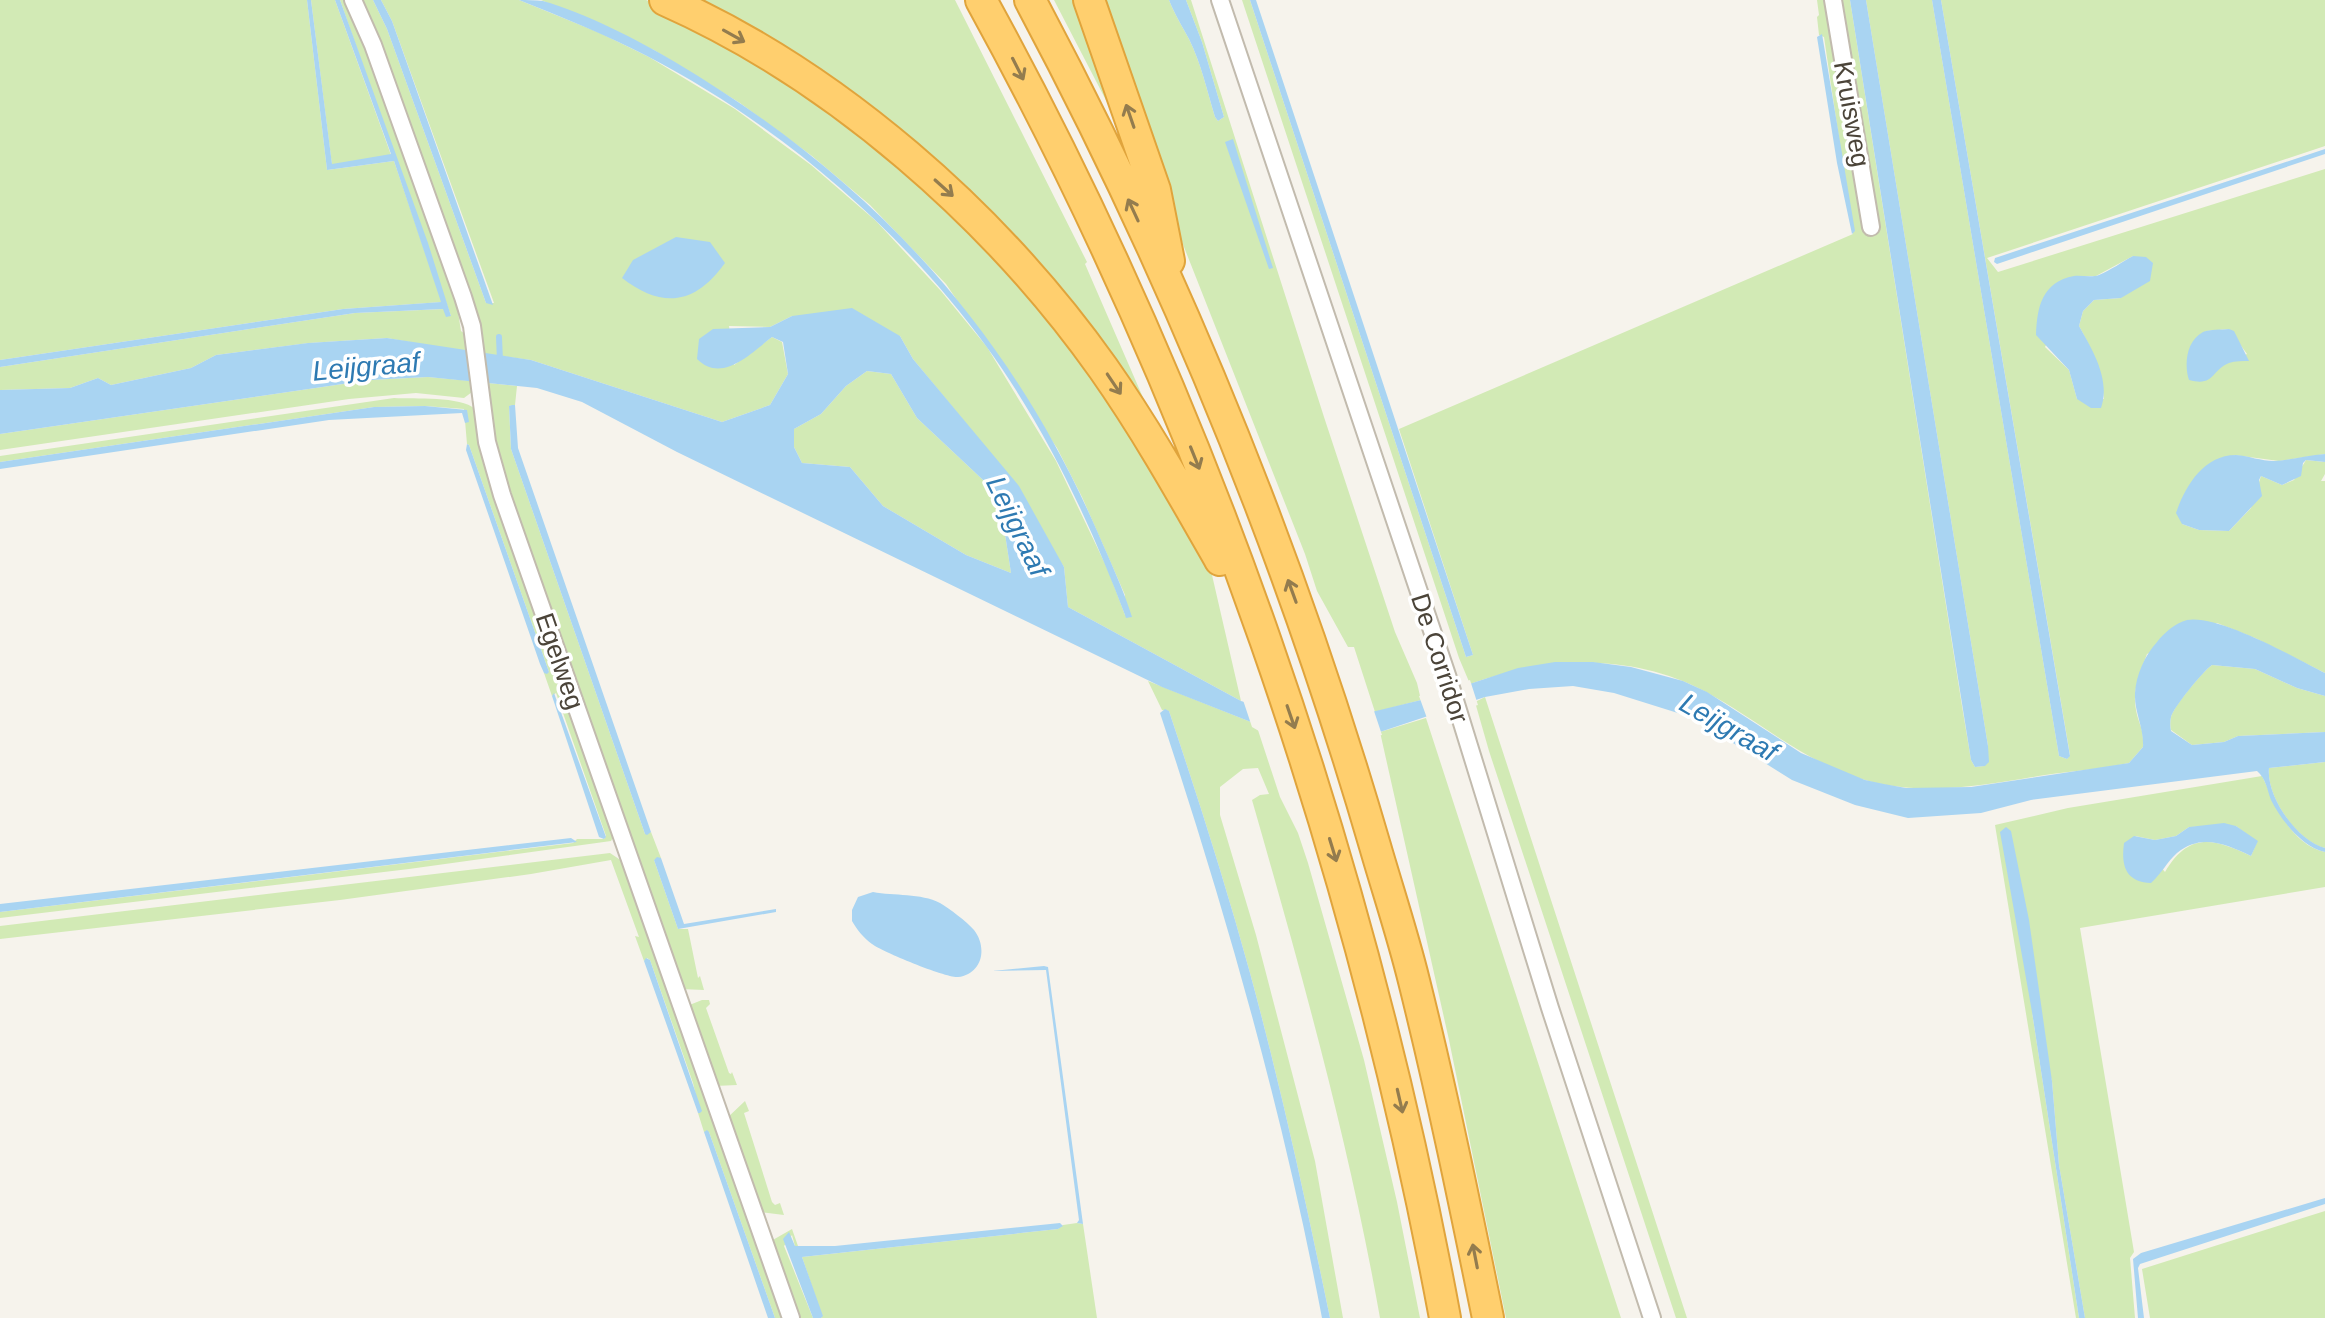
<svg xmlns="http://www.w3.org/2000/svg" width="2325" height="1318" font-family="Arial,sans-serif">
<style>
.green{fill:#d2eab5;fill-rule:evenodd}
.water{fill:#a9d4f2;fill-rule:evenodd}
.pier{fill:#f6f3ec}
.lines{fill:none;stroke-linecap:round;stroke-linejoin:round}
.stream{stroke:#a9d4f2;stroke-width:6}
.street-casing{stroke:#c2bbae;stroke-width:20}
.highway-casing{stroke:#e0a43c;stroke-width:34}
.street{stroke:#fff;stroke-width:16}
.highway{stroke:#ffcf6e;stroke-width:30}
.oneway{stroke:#937c4e}
.labels{text-anchor:middle;stroke-width:7;stroke-linejoin:round;paint-order:stroke}
.street-label{font-size:26px;fill:#4b4439;stroke:#fff}
.water-label{font-size:28px;font-style:italic;fill:#2e7ab2;stroke:#fff}
</style>
<rect width="100%" height="100%" fill="#f6f3ec"/>
<path class="green" d="M 0,0 L 307,0 L 327,170 L 394,161 L 442,302 L 343,309 L 0,360 Z
M 311,0 L 335,0 L 391,155 L 332,165 Z
M 340,0 L 346,0 L 369,53 L 460,308 L 458,312 L 461,331 L 465,334 L 466,352 L 387,338 L 309,343 L 216,355 L 191,368 L 111,385 L 98,378 L 70,388 L 0,390 L 0,367 L 355,313 L 444,309 L 451,316 Z
M 360,0 L 373,0 L 387,29 L 486,303 L 494,303 L 392,21 L 381,0 L 519,0 L 600,33 L 649,57 L 735,109 L 811,165 L 876,221 L 941,291 L 987,347 L 1056,461 L 1108,570 L 1125,615 L 1125,595 L 1082,497 L 1057,448 L 946,284 L 870,205 L 812,156 L 740,103 L 654,50 L 541,0 L 646,0 L 681,15 L 770,65 L 926,182 L 1069,334 L 1184,516 L 1212,575 L 1241,701 L 1068,607 L 1064,567 L 964,421 L 913,359 L 900,336 L 792,316 L 770,327 L 729,326 L 734,365 L 772,337 L 782,342 L 788,374 L 770,405 L 722,422 L 531,360 L 484,354 Z
M 680,0 L 955,0 L 1087,262 L 1085,264 L 1161,439 L 961,192 Z
M 1054,0 L 1079,0 L 1125,137 Z
M 1096,0 L 1169,0 C 1175,15 1182,26 1189,39 C 1201,63 1207,91 1215,117 L 1218,121 L 1224,117 L 1202,42 L 1186,0 L 1191,0 L 1324,417 L 1395,632 L 1417,683 L 1421,700 L 1375,712 L 1354,647 L 1348,647 L 1317,591 L 1305,554 L 1184,247 Z
M 1242,0 L 1250,0 L 1466,657 L 1473,655 L 1399,429 L 1853,234 L 1824,37 L 1819,35 L 1817,17 L 1819,15 L 1817,0 L 1850,0 L 1962,706 L 1971,760 L 1975,767 L 1984,766 L 1988,746 L 1866,0 L 1932,0 L 2059,756 L 2067,759 L 2070,755 L 1941,0 L 2325,0 L 2325,146 L 1987,258 L 1998,272 L 2325,169 L 2325,454 L 2279,461 L 2234,455 L 2182,524 L 2199,530 L 2229,531 L 2251,508 L 2261,476 L 2282,485 L 2294,480 L 2306,460 L 2325,462 L 2325,474 L 2321,481 L 2325,481 L 2325,673 L 2255,638 L 2217,623 L 2147,654 C 2140,673 2132,690 2136,710 C 2139,726 2144,727 2143,747 L 2129,763 C 2102,769 2073,771 2045,775 C 1986,785 1924,797 1865,780 C 1803,762 1760,721 1706,692 C 1630,652 1548,657 1470,684 L 1459,658 ZM 2133,256 L 2121,298 L 2094,300 L 2083,311 L 2079,326 C 2093,351 2101,371 2104,399 L 2077,399 L 2069,370 L 2045,347 L 2082,276 L 2096,276 ZM 2229,329 L 2247,354 L 2225,364 L 2197,338 L 2206,331 Z
M 867,371 L 891,374 L 917,418 L 999,495 L 1011,573 L 966,555 L 883,506 L 850,467 L 802,463 L 794,447 L 794,429 L 821,414 L 846,386 Z
M 428,377 L 471,381 L 472,392 L 464,398 L 416,393 L 349,399 L 0,450 L 0,434 L 370,380 Z
M 488,383 L 517,386 L 515,405 L 509,406 L 511,449 L 645,834 L 651,832 L 661,858 L 654,860 L 678,929 L 688,929 L 698,978 L 700,976 L 704,990 L 681,989 L 508,495 L 494,443 Z
M 394,398 C 414,399 461,396 475,409 L 479,443 L 615,834 L 611,841 L 409,869 L 0,918 L 0,912 L 573,843 L 577,839 L 604,839 L 606,836 L 556,693 L 552,696 L 544,673 L 549,672 L 469,445 L 467,444 L 464,409 L 425,406 L 374,407 L 0,462 L 0,456 Z
M 2212,665 L 2255,669 L 2297,688 L 2325,696 L 2325,732 L 2238,736 L 2224,742 L 2192,745 L 2171,730 C 2170,726 2170,722 2171,717 C 2173,707 2203,671 2212,665 Z
M 1148,681 L 1256,724 L 1280,797 L 1298,833 L 1308,863 L 1364,1060 L 1397,1202 L 1420,1318 L 1380,1318 C 1349,1142 1301,971 1252,800 L 1260,795 L 1269,794 L 1258,768 L 1243,769 L 1220,787 L 1220,815 L 1256,935 L 1315,1161 L 1343,1318 L 1330,1318 C 1306,1202 1281,1087 1250,973 C 1226,885 1198,798 1169,711 L 1162,710 Z
M 1485,697 L 1687,1318 L 1676,1318 L 1489,751 L 1475,702 Z
M 1426,718 L 1621,1318 L 1506,1318 L 1449,1040 L 1380,732 Z
M 2325,762 L 2325,848 C 2297,841 2266,797 2269,768 Z
M 2262,776 C 2276,805 2290,844 2325,852 L 2325,887 L 2080,928 L 2134,1252 L 2130,1258 L 2135,1318 L 2085,1318 L 2059,1165 L 2052,1081 L 2032,1012 L 2079,1318 L 2076,1318 L 1995,825 L 2068,808 ZM 2236,826 L 2257,842 L 2251,856 C 2213,838 2189,832 2165,872 L 2135,836 L 2155,840 L 2176,836 L 2189,827 Z
M 610,853 L 625,863 L 784,1318 L 775,1318 L 709,1132 L 704,1132 L 698,1113 L 700,1113 L 693,1083 L 650,960 L 647,958 L 644,961 L 635,936 L 639,937 L 611,860 L 531,874 L 340,900 L 0,939 L 0,926 Z
M 702,1000 L 709,1000 L 710,1004 L 706,1008 L 729,1073 L 731,1074 L 732,1072 L 737,1085 L 715,1086 L 687,1006 Z
M 745,1101 L 749,1111 L 744,1113 L 772,1202 L 775,1205 L 780,1203 L 784,1215 L 759,1212 L 726,1119 Z
M 2325,1211 L 2325,1318 L 2150,1318 L 2142,1269 Z
M 1077,1223 L 1083,1224 L 1097,1318 L 821,1318 L 822,1316 L 802,1257 L 1058,1229 L 1063,1225 Z
M 792,1229 L 798,1246 L 795,1246 L 792,1235 L 784,1246 L 813,1318 L 796,1318 L 771,1241 Z"/>
<path class="water" d="M 307,0 L 311,0 L 332,164 L 391,154 L 335,0 L 340,0 L 428,243 L 451,316 L 446,317 L 443,309 L 355,313 L 0,367 L 0,360 L 343,309 L 441,302 L 394,161 L 327,170 Z
M 373,0 L 381,0 L 392,21 L 493,305 L 486,303 L 387,29 Z
M 519,0 C 527,0 536,0 543,1 C 583,12 640,41 675,62 C 870,178 1007,325 1098,533 C 1110,561 1123,588 1132,617 L 1126,618 L 1125,615 C 1090,522 1045,427 986,346 C 899,227 778,124 647,56 C 606,35 562,17 519,0 Z
M 1169,0 L 1186,0 L 1202,42 L 1224,117 L 1218,121 L 1215,117 C 1207,91 1201,63 1189,39 C 1182,26 1175,15 1169,0 Z
M 1250,0 L 1256,0 L 1473,655 L 1466,657 Z
M 1850,0 L 1866,0 L 1988,746 L 1989,762 L 1985,766 L 1975,767 L 1971,760 Z
M 1932,0 L 1941,0 L 2070,756 L 2067,759 L 2059,756 Z
M 1822,34 L 1855,231 L 1852,234 L 1837,163 L 1817,37 Z
M 1233,139 L 1273,268 L 1269,269 L 1225,142 Z
M 2325,149 L 2325,154 L 1997,264 L 1994,262 L 1995,258 Z
M 676,237 L 710,242 L 725,263 C 695,305 662,309 622,278 L 633,260 Z
M 2133,256 L 2146,257 L 2153,263 L 2150,281 L 2121,298 L 2094,300 L 2083,311 L 2079,326 C 2092,349 2111,380 2101,408 L 2091,408 L 2077,399 L 2069,370 L 2036,335 C 2037,307 2042,282 2074,276 C 2082,275 2091,278 2099,275 C 2111,270 2122,262 2133,256 Z
M 852,308 L 900,336 L 913,359 L 1019,486 L 1064,567 L 1068,607 L 1241,701 L 1285,714 L 1347,718 L 1421,700 L 1518,668 L 1555,662 L 1593,662 L 1631,667 L 1683,681 L 1707,692 L 1801,753 L 1865,780 L 1884,784 L 1906,788 L 1971,787 L 2129,763 L 2143,747 C 2144,727 2134,712 2135,693 C 2136,675 2145,655 2157,642 C 2164,633 2175,623 2187,620 C 2218,614 2296,658 2325,673 L 2325,696 L 2297,688 L 2255,669 L 2212,665 C 2203,671 2173,708 2171,717 C 2170,722 2170,726 2171,731 L 2192,745 L 2224,742 L 2238,736 L 2325,732 L 2325,762 L 2269,768 C 2266,796 2297,841 2325,848 L 2325,852 C 2302,847 2281,820 2271,800 C 2267,789 2266,779 2257,771 L 2031,800 L 1981,813 L 1908,818 L 1855,805 L 1792,780 L 1701,723 L 1681,714 L 1614,693 L 1573,686 L 1529,689 L 1485,697 L 1380,732 L 1256,724 L 1162,687 L 677,452 L 582,402 L 537,388 L 428,377 L 370,380 L 0,434 L 0,390 L 70,388 L 98,378 L 111,385 L 191,368 L 216,355 L 308,343 L 387,338 L 531,360 L 722,422 L 770,405 L 788,374 L 783,342 L 772,337 C 751,353 722,384 697,359 L 699,339 L 713,329 L 770,327 L 792,316 ZM 867,371 L 891,374 L 917,418 L 999,495 L 1011,573 L 966,555 L 883,506 L 850,467 L 802,463 L 794,447 L 794,429 L 821,414 L 846,386 Z
M 2229,329 L 2234,331 L 2249,361 C 2243,361 2235,361 2229,363 C 2211,370 2215,387 2189,380 C 2184,365 2186,341 2203,332 C 2210,329 2221,330 2229,329 Z
M 512,405 L 515,405 L 518,448 L 651,832 L 647,835 L 645,834 L 511,449 L 509,406 Z
M 425,406 L 467,410 L 469,422 L 465,423 L 462,413 L 329,420 L 0,469 L 0,462 L 374,407 Z
M 467,444 L 469,445 L 549,672 L 547,674 L 544,673 L 540,664 L 466,450 Z
M 2325,454 L 2325,462 L 2306,460 L 2303,463 L 2301,476 L 2282,485 L 2261,476 L 2259,480 L 2262,496 L 2229,531 L 2199,530 L 2182,524 L 2176,513 C 2185,487 2203,455 2236,455 C 2249,456 2261,461 2274,461 C 2291,460 2308,455 2325,454 Z
M 554,693 L 606,837 L 604,839 L 599,837 L 552,696 Z
M 1165,709 L 1169,711 C 1198,798 1226,885 1250,973 C 1281,1087 1306,1202 1330,1318 L 1322,1318 C 1283,1112 1226,912 1160,713 Z
M 2224,823 L 2236,826 L 2258,841 L 2251,856 C 2226,844 2201,833 2177,853 C 2167,862 2162,873 2151,883 C 2125,882 2121,865 2124,843 L 2134,836 L 2155,840 L 2176,836 L 2189,827 Z
M 2006,827 L 2011,831 L 2029,920 L 2052,1081 L 2059,1165 L 2085,1318 L 2079,1318 L 2032,1012 L 2002,843 L 2000,832 Z
M 571,838 L 577,842 L 0,912 L 0,904 Z
M 657,857 L 661,858 L 684,924 L 776,909 L 776,912 L 678,929 L 654,860 Z
M 873,892 C 894,896 921,893 940,903 C 950,909 966,921 974,930 C 988,948 982,974 958,977 C 946,978 883,952 872,944 C 864,938 857,930 852,921 L 852,910 L 858,897 Z
M 646,958 L 650,960 L 702,1111 L 700,1113 L 698,1113 L 644,961 Z
M 1044,966 L 1048,967 L 1083,1224 L 1077,1223 L 1079,1220 L 1046,970 L 992,971 Z
M 707,1130 L 709,1132 L 775,1318 L 768,1318 L 704,1132 Z
M 2325,1198 L 2325,1204 L 2140,1264 L 2138,1268 L 2144,1318 L 2138,1318 L 2133,1259 L 2141,1253 Z
M 1060,1223 L 1063,1226 L 1058,1229 L 802,1257 L 823,1316 L 821,1318 L 813,1318 L 783,1239 L 789,1232 L 795,1246 L 835,1246 Z"/>
<path class="pier" d="M 1470,680 L 1478,705 L 1428,721 L 1419,696 Z
M 1242,697 L 1286,710 L 1317,715 L 1347,714 L 1373,708 L 1382,735 L 1311,745 L 1271,738 L 1252,727 Z"/>
<g class="lines">
<path class="stream" d="M 499,337 L 500,361"/>
<g class="street-casing">
<path id="street" d="M 353,0 L 373,45 L 463,297 L 472,326 L 487,442 L 502,495 L 791,1318
M 1220,0 L 1449,681 L 1550,1008 L 1652,1318
M 1833,0 L 1871,227"/>
</g>
<g class="highway-casing">
<path id="highway" d="M 665,0 C 836,76 995,216 1103,368 C 1146,429 1183,495 1220,560
M 981,0 C 1206,409 1360,860 1445,1318
M 1030,0 C 1173,268 1290,554 1375,846 C 1388,891 1403,936 1414,981 C 1442,1093 1465,1205 1488,1318
M 1089,0 L 1155,190 L 1169,261"/>
</g>
<use href="#street" class="street"/>
<use href="#highway" class="highway"/>
</g>
<defs><path id="oneway-shaft" d="M-6 0H5M1.5-3L5.5 0L1.5 3" fill="none" stroke-width="1.6" stroke-linecap="round" stroke-linejoin="round" transform="scale(2)"/></defs>
<g class="oneway">
<use href="#oneway-shaft" transform="translate(734 36) rotate(29)"/>
<use href="#oneway-shaft" transform="translate(1018 69) rotate(63)"/>
<use href="#oneway-shaft" transform="translate(1130 116) rotate(-109)"/>
<use href="#oneway-shaft" transform="translate(944 188) rotate(42)"/>
<use href="#oneway-shaft" transform="translate(1133 210) rotate(-115)"/>
<use href="#oneway-shaft" transform="translate(1114 384) rotate(56)"/>
<use href="#oneway-shaft" transform="translate(1195 458) rotate(68)"/>
<use href="#oneway-shaft" transform="translate(1292 591) rotate(-110)"/>
<use href="#oneway-shaft" transform="translate(1291 717) rotate(71)"/>
<use href="#oneway-shaft" transform="translate(1333 850) rotate(73)"/>
<use href="#oneway-shaft" transform="translate(1400 1101) rotate(77)"/>
<use href="#oneway-shaft" transform="translate(1475 1256) rotate(-101)"/>
</g>
<g class="labels">
<g class="street-label">
<text transform="translate(1852 114) rotate(80)" y="9">Kruisweg</text>
<text transform="translate(1440 658) rotate(72)" y="9">De Corridor</text>
<text transform="translate(560 661) rotate(71)" y="9">Egelweg</text>
</g>
<g class="water-label">
<text transform="translate(366 366) rotate(-5)" y="10">Leijgraaf</text>
<text transform="translate(1018 526) rotate(64)" y="10">Leijgraaf</text>
<text transform="translate(1729 727) rotate(30)" y="10">Leijgraaf</text>
</g>
</g>
</svg>
